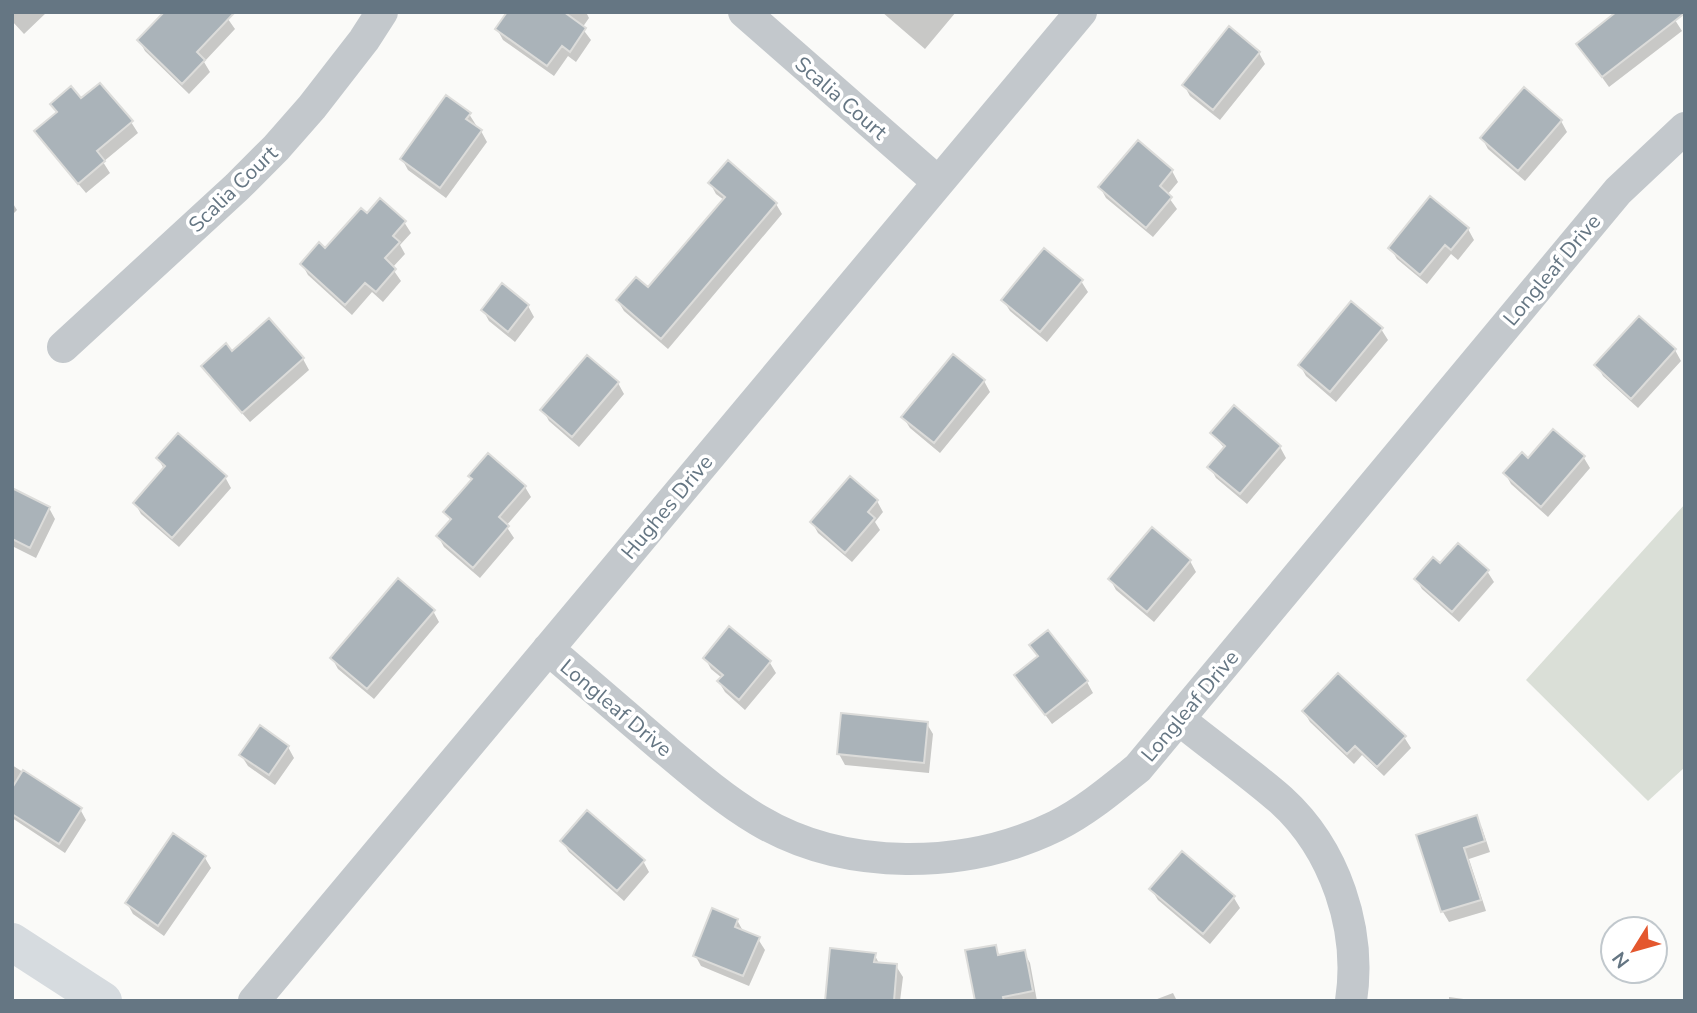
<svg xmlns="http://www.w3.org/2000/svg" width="1697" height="1013" font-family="'Nunito Sans',sans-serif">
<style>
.green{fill:#dadfd7}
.shadow{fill:#0003}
.building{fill:#aab3b9;stroke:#dcdcda;stroke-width:2}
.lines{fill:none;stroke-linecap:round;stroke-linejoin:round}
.minor{stroke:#c3c8cc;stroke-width:32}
.major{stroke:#d6dbdf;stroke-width:38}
.labels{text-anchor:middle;stroke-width:7;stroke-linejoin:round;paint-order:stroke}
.street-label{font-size:21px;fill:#657683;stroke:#fff}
</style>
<rect width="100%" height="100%" fill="#fafaf8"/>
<path class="green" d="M 1685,504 L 1685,767 L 1648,801 L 1526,680 Z"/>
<path class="shadow" d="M 12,12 L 47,12 L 24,34 L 12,21 Z
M 223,12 L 235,29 L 204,62 L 210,72 L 189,94 L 145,51 L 139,40 Z
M 522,12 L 586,12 L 589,18 L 582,28 L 591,40 L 576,62 L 568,56 L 554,76 L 503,40 L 497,29 Z
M 882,12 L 956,12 L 925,49 Z
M 1675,20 L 1682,31 L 1609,87 L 1578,44 Z
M 1259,53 L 1265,64 L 1220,120 L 1190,96 L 1184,85 Z
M 81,101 L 131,122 L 138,133 L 103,162 L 110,173 L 86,193 L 43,142 L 36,131 L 58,113 L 53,105 Z
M 469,114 L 476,125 L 474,127 L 481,131 L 487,142 L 446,198 L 408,170 L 402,159 Z
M 1561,121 L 1567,132 L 1525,181 L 1488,149 L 1482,138 Z
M 1138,142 L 1172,171 L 1178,182 L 1167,195 L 1177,209 L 1153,237 L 1106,198 L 1100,187 Z
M 710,183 L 776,204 L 782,214 L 668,349 L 624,311 L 618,301 L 648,290 L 724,200 L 716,194 Z
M 12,202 L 17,210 L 12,215 Z
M 367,216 L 404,222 L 411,233 L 400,245 L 405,254 L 392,268 L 401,281 L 383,302 L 372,292 L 352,315 L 308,275 L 302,264 L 325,251 Z
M 1468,229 L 1474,240 L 1458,260 L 1451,254 L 1427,284 L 1397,259 L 1391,249 Z
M 1081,281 L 1088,292 L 1047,342 L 1010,311 L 1003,300 Z
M 502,286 L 528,306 L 534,317 L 515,342 L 489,321 L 483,310 Z
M 1639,318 L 1675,350 L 1681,361 L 1638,408 L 1603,376 L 1597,365 Z
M 1381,329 L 1388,340 L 1336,402 L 1306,376 L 1300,365 Z
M 232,353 L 303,359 L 309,370 L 250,422 L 210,377 L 203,366 Z
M 984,381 L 990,392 L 940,453 L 910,428 L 903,417 Z
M 618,383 L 624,394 L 579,447 L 549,421 L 543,410 Z
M 1554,431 L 1584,458 L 1590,468 L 1548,517 L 1511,484 L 1505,473 L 1529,460 Z
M 1212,433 L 1280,447 L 1286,458 L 1247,504 L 1216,478 L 1210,467 L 1225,449 Z
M 158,458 L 225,477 L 231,488 L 179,547 L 141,514 L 135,503 L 164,469 Z
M 850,478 L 877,501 L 883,512 L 875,522 L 880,530 L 852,562 L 818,533 L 812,522 Z
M 525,487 L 531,497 L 506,526 L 514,538 L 480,578 L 444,547 L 438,536 L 451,522 L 446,512 Z
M 12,490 L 49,508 L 55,519 L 36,558 L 12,546 Z
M 1152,530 L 1190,561 L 1196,572 L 1154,622 L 1116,590 L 1110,579 Z
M 1440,565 L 1487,571 L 1494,582 L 1459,622 L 1422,589 L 1416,579 Z
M 433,611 L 439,622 L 374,699 L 338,669 L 332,658 Z
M 729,628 L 770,663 L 776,673 L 745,710 L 725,692 L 719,682 L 722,678 L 711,669 L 705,658 Z
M 1031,646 L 1087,682 L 1093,693 L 1052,724 L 1016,675 L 1039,658 Z
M 1304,712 L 1404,737 L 1411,748 L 1384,776 L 1362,755 L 1354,764 L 1310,722 Z
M 927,724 L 933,734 L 929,773 L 845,765 L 839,754 Z
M 288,747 L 294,758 L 275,785 L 248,766 L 241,755 Z
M 12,765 L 80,809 L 86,820 L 65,853 L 12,818 Z
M 1476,818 L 1482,828 L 1490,852 L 1469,859 L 1486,911 L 1449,922 L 1443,912 L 1418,836 Z
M 562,841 L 643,861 L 649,872 L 624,901 L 569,852 Z
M 1182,854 L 1234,898 L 1240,908 L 1210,944 L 1158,900 L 1151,889 Z
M 205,858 L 211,868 L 164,936 L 133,914 L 127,903 Z
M 737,920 L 743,931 L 758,939 L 765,950 L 749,986 L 701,966 L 695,955 Z
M 995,947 L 1000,956 L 1024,952 L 1030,963 L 1037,1001 L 976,1001 Z
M 874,954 L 880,965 L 896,966 L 903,977 L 900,1001 L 827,1001 Z
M 1173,993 L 1177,1001 L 1152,1001 Z
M 1449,997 L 1478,1001 L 1449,1001 Z"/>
<path class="building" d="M 164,12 L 235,12 L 197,52 L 205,60 L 182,84 L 137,40 Z
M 507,12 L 564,12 L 586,28 L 570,52 L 562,46 L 547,66 L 495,29 Z
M 1616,12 L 1685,12 L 1685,13 L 1602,77 L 1576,44 Z
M 1229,26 L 1260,52 L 1213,110 L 1182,85 Z
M 100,83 L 133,121 L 97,151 L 105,161 L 78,184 L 34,131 L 57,112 L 50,104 L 71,86 L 81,98 Z
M 1524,87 L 1562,120 L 1518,171 L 1480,138 Z
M 446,95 L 471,113 L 466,119 L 482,130 L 440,188 L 400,159 Z
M 1138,140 L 1173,170 L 1160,186 L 1172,197 L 1146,228 L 1098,187 Z
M 728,160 L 777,203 L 661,339 L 616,300 L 636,277 L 648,287 L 725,197 L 708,183 Z
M 1430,196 L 1469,228 L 1451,250 L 1445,245 L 1420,275 L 1388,248 Z
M 380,198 L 406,221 L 393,236 L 400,242 L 385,258 L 396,269 L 376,292 L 365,283 L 345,305 L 300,264 L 319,242 L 325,248 L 361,208 L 367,213 Z
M 1044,248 L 1083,280 L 1040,332 L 1001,300 Z
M 502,283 L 529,305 L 508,332 L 481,310 Z
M 1351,301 L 1383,328 L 1330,392 L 1298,365 Z
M 1639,316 L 1676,349 L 1631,399 L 1594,365 Z
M 269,318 L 304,358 L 242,413 L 201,366 L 226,343 L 232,351 Z
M 953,354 L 985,380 L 934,443 L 901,417 Z
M 587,355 L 619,382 L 572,437 L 540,410 Z
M 1234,405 L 1281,446 L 1240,494 L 1207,467 L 1225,446 L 1210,433 Z
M 1553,429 L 1585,456 L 1541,507 L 1503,473 L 1522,452 L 1528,458 Z
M 178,433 L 227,476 L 172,538 L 133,503 L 165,466 L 156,458 Z
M 488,453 L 526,486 L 499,517 L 509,526 L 473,568 L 436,536 L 451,519 L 443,512 L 472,479 L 468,476 Z
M 850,476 L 878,500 L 868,512 L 875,518 L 845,553 L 810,522 Z
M 12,488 L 50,507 L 30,548 L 12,539 Z
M 1152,527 L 1191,560 L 1147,612 L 1108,579 Z
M 1458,543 L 1489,570 L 1452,612 L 1414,579 L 1433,557 L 1440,563 Z
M 398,578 L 435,610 L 367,689 L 330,658 Z
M 729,626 L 771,661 L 739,700 L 717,681 L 723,675 L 703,658 Z
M 1048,630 L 1088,681 L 1045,715 L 1014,675 L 1038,656 L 1029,645 Z
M 1338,673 L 1406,736 L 1377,767 L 1355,746 L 1347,754 L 1302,711 Z
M 841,713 L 928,722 L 924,763 L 837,754 Z
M 260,725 L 289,746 L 269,775 L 239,755 Z
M 23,770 L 82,808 L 59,844 L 12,814 L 12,788 Z
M 587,810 L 645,860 L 617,891 L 560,841 Z
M 1477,815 L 1485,841 L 1464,848 L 1481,900 L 1441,912 L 1416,835 Z
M 173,833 L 206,856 L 158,926 L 125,903 Z
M 1182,851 L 1235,896 L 1203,934 L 1149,889 Z
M 712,908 L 738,919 L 735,927 L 760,937 L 743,976 L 693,956 Z
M 996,945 L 998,955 L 1025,950 L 1033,991 L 1003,997 L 1004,1001 L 975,1001 L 965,950 Z
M 830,948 L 876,953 L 874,962 L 897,964 L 894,1001 L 825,1001 Z"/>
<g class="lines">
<path class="minor" d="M 744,12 L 938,182
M 63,347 L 237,187 L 276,148 L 312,107 L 364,40 L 382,12
M 548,649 C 586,682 624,714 661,746 C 693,773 723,799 758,820 C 845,872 966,870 1056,826 C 1086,811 1112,789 1138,768 L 1618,191 L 1685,128
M 1180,720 C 1213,747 1249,772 1281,800 C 1335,849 1362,929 1351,1001
M 254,1001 L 1081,12"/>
<path class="major" d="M 12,942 L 103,1001"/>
</g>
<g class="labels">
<g class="street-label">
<text transform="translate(841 98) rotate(41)" y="7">Scalia Court</text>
<text transform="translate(233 189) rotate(-44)" y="7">Scalia Court</text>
<text transform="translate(1552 270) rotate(-50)" y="7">Longleaf Drive</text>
<text transform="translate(667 507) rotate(-50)" y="7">Hughes Drive</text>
<text transform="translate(1190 706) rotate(-50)" y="7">Longleaf Drive</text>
<text transform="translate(616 708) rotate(40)" y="7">Longleaf Drive</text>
</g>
</g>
<rect width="1697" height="1013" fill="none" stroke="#657683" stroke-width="28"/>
<g transform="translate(1634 950) rotate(233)"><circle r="33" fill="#ffffff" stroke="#c1c8cd" stroke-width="2"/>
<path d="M0-5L12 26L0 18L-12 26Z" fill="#e4572e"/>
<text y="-10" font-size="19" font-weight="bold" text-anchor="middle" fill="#657683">N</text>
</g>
</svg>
